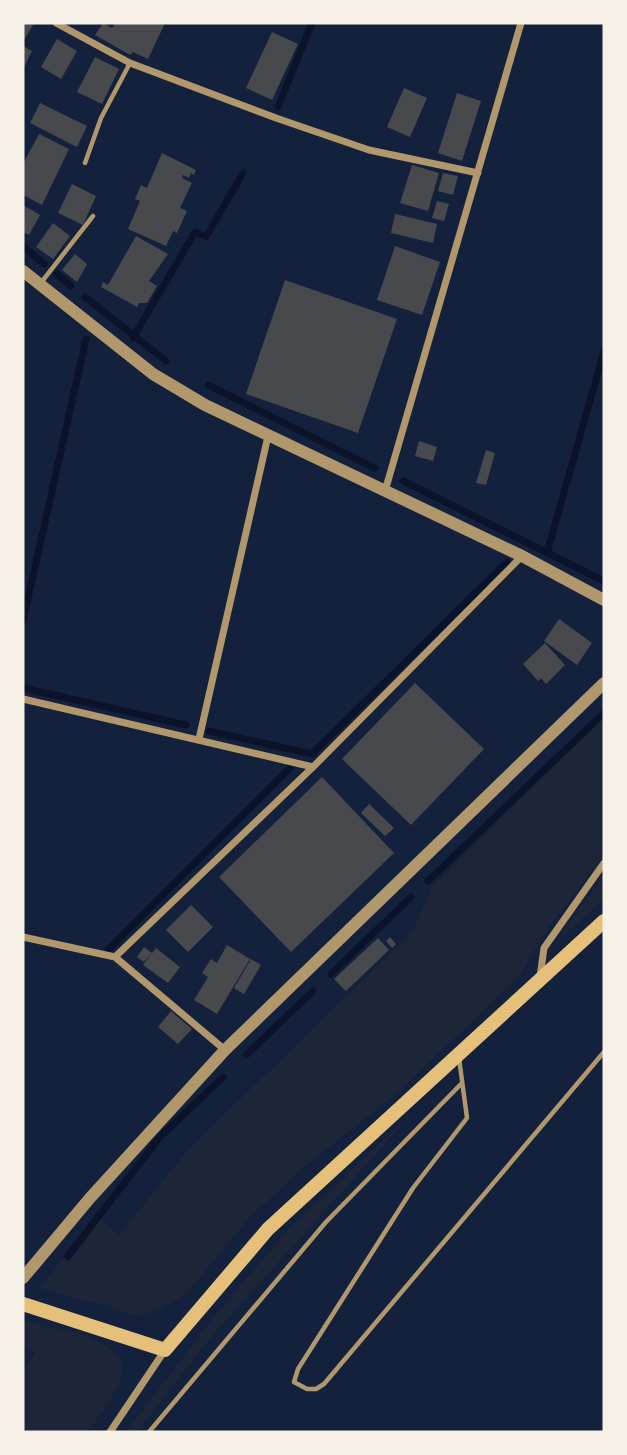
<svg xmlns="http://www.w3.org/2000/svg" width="627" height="1455" font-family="'Nunito Sans',sans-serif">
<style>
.green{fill:#1d2539}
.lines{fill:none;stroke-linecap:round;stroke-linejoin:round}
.stream{stroke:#0b132b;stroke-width:7}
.building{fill:#48494c}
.service{stroke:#b1986c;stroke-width:4.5}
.minor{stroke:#b1986c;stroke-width:7}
.tertiary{stroke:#b1986c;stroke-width:12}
.secondary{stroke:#e5c07b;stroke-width:14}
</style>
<rect width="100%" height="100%" fill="#14213d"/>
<path class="green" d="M 604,716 L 604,855 L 543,935 L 520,976 L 390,1099 L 305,1166 L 249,1218 L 189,1291 L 165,1308 L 140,1316 L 40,1288 L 63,1258 L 70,1258 L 99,1219 L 119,1235 L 188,1150 L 412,932 L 432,887 Z
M 604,875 L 604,898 L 558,941 L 561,934 Z
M 416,1109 L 206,1343 L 137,1432 L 126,1432 L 210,1322 L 287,1231 Z
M 23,1320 C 48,1327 125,1337 122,1371 C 120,1391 99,1415 88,1432 L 23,1432 L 23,1372 L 36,1352 L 23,1344 Z"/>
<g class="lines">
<path class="stream" d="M 278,107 L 312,23
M 23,246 L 44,264
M 57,274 L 71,286
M 85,297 L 166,361
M 133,338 L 195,232 L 206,237 L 243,173
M 208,385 L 375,468
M 403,481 L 604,581
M 547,553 L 604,351
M 23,621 L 86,339
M 23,688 L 186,725
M 209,731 L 312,754 L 507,562
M 428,881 L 604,713
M 108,950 L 290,768
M 331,974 L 411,897
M 246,1055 L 313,991
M 68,1256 L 159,1138 L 223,1077"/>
</g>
<path class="building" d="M 23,23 L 34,23 L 23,42 Z
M 103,23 L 112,28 L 116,23 L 165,23 L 148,59 L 133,52 L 130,55 L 95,35 Z
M 272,32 L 298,44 L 272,100 L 246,88 Z
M 57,39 L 77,51 L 61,79 L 41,67 Z
M 23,46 L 32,51 L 23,69 Z
M 95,57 L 119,69 L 102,104 L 77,92 Z
M 404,88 L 427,98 L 410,137 L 387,127 Z
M 457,93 L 481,101 L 462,161 L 438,153 Z
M 40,103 L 87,126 L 77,147 L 30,123 Z
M 39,134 L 69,149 L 42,205 L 23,195 L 23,164 Z
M 162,153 L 196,170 L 194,175 L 191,173 L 189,178 L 183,175 L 182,178 L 192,183 L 180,208 L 187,211 L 177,233 L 173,231 L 166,246 L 128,229 L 140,201 L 135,199 L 141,185 L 147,188 Z
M 412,165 L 439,173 L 428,211 L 400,203 Z
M 443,173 L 458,176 L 453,195 L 438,191 Z
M 72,184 L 96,196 L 83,225 L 58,213 Z
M 437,201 L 449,204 L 444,221 L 432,218 Z
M 23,205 L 40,215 L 29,235 L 23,232 Z
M 395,214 L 437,224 L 433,243 L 391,233 Z
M 53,223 L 70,236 L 53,259 L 36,247 Z
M 136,236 L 168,254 L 149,281 L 157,286 L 147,303 L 139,303 L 137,307 L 101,287 L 103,282 L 108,285 Z
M 395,246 L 440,262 L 422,315 L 377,300 Z
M 75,254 L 87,264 L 77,282 L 62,270 Z
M 285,280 L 397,319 L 358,433 L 246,394 Z
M 419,441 L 437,447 L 433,461 L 415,456 Z
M 486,450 L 495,453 L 486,485 L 476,483 Z
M 559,619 L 592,643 L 577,665 L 544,641 Z
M 545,643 L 565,665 L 546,684 L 541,678 L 538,681 L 523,664 Z
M 415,683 L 484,749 L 411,825 L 342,759 Z
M 322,777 L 394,853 L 291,952 L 219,877 Z
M 369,804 L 394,828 L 385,836 L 361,813 Z
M 191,905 L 213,927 L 188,952 L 166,930 Z
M 390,937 L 396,944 L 392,948 L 386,941 Z
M 378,938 L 389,950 L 346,991 L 334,979 Z
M 227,945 L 250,959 L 217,1014 L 194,1000 L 208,977 L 202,973 L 211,959 L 217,963 Z
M 144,947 L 152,953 L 144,962 L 137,957 Z
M 156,948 L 180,967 L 168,983 L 143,965 Z
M 251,959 L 261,965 L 244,994 L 234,988 Z
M 171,1011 L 192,1029 L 178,1044 L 158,1027 Z"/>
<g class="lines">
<path class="service" d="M 85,163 L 101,118 L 130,63
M 40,284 L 93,216
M 459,1058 L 467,1118 L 413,1188 L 298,1369 L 294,1382 L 307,1389 L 316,1389 L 324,1384 L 604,1052
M 149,1432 L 326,1222 L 461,1084"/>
<path class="minor" d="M 56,23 L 130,63 L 276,118 L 369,150 L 478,173
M 385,491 L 521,23
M 23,699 L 313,767
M 199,739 L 268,436
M 23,937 L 115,957 L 225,1050
M 115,957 L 313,767 L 522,556
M 540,977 L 544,948 L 604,863
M 110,1432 L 165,1350"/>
<path class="tertiary" d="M 23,271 L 153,374 L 205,405 L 522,556 L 604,600
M 23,1278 L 90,1198 L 225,1050 L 604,683"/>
<path class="secondary" d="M 23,1304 L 165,1350 L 268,1229 L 604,921"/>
</g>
<rect width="627" height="1455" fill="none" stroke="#f6f1e7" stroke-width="49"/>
</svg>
